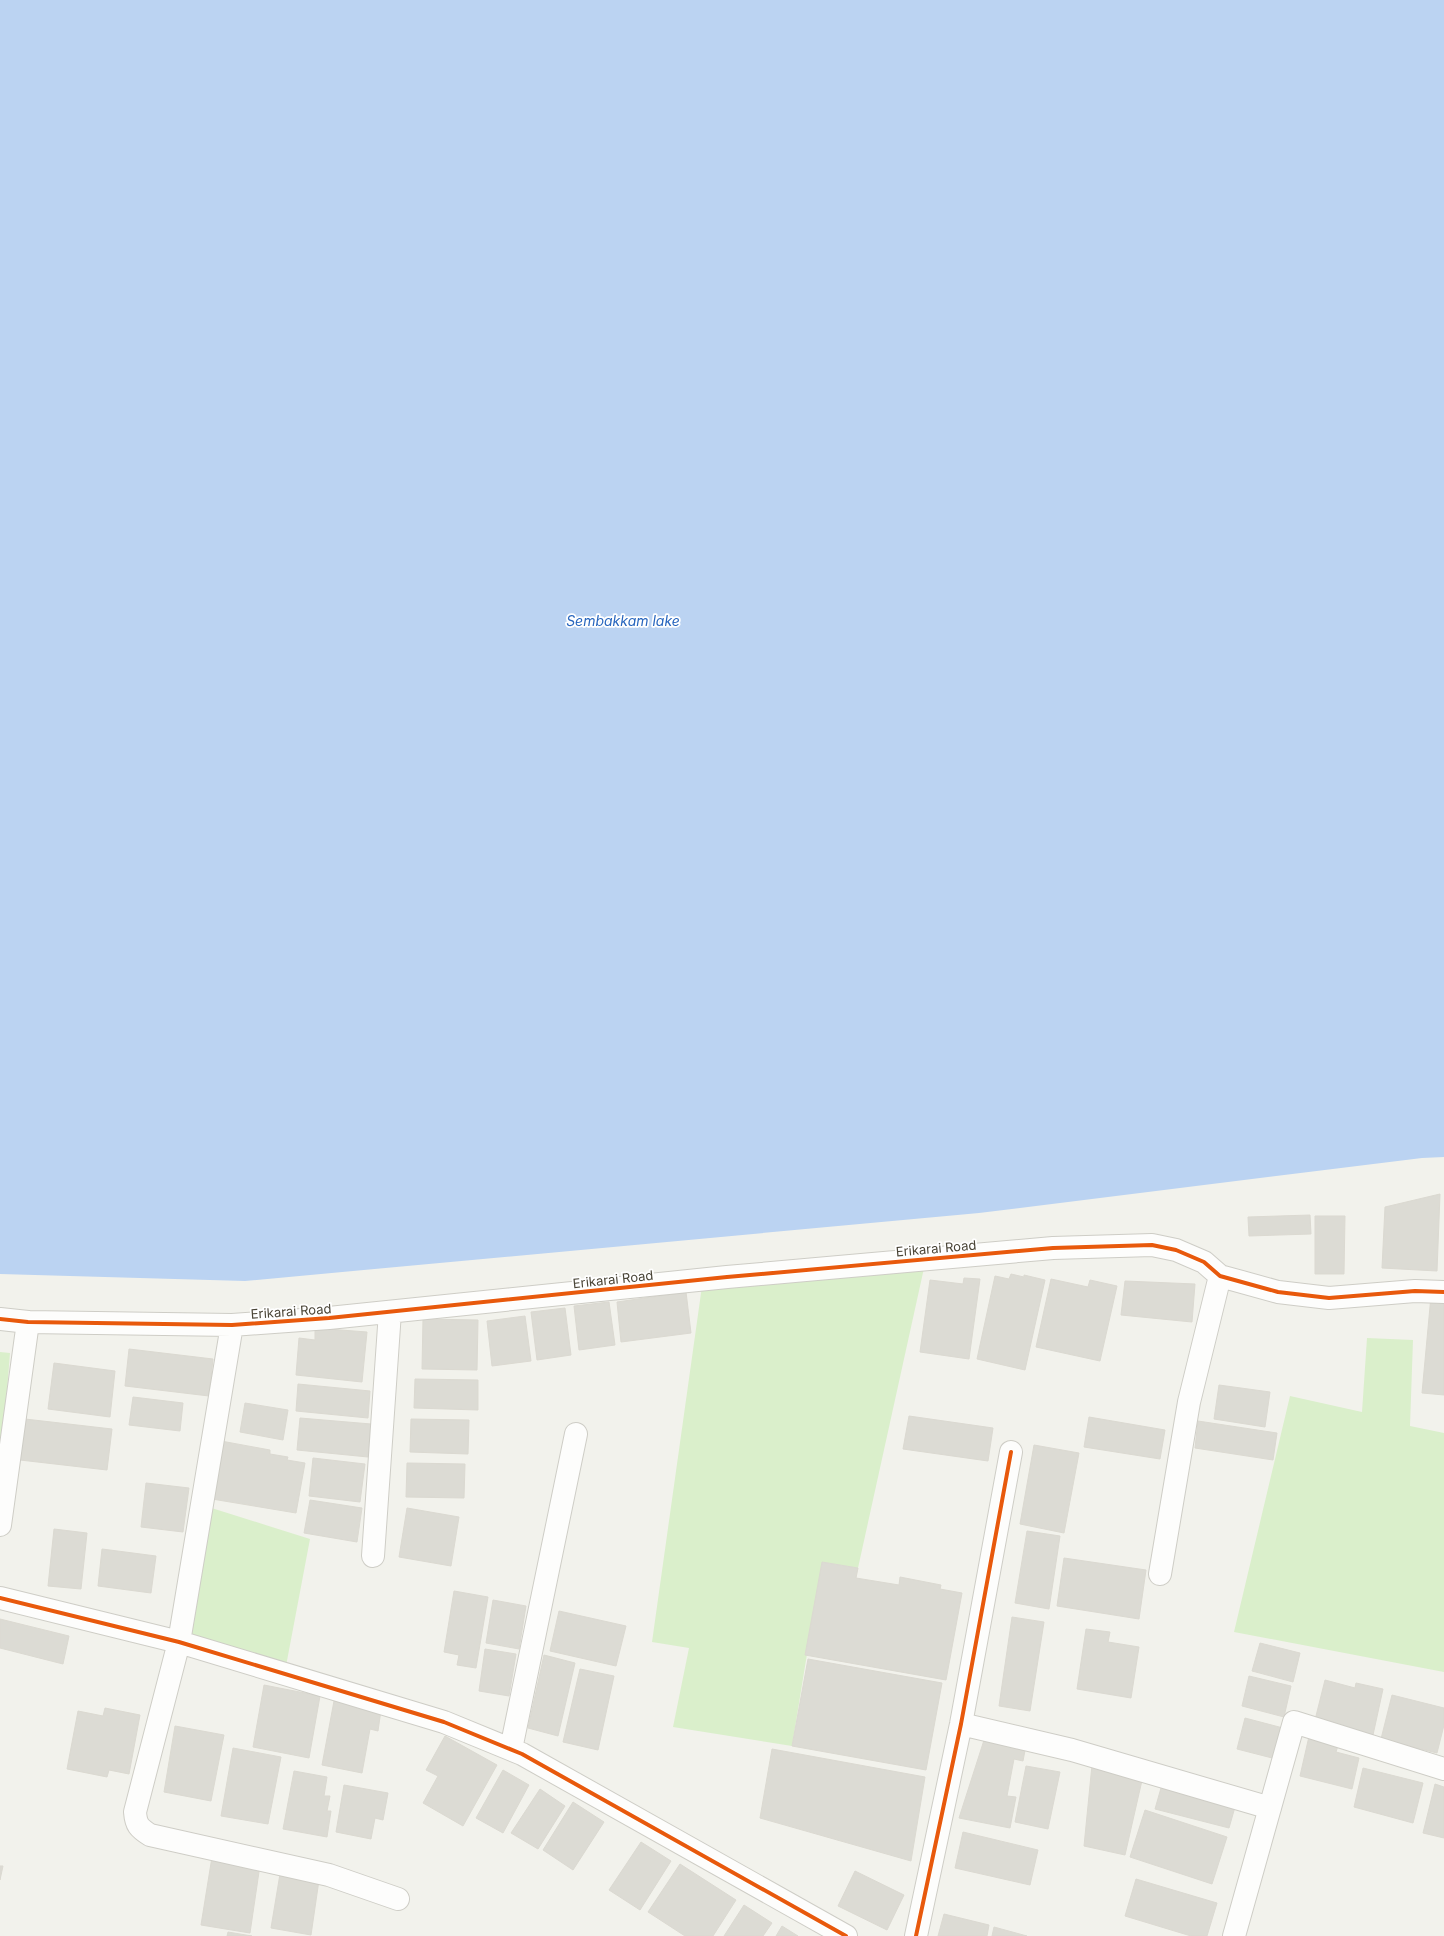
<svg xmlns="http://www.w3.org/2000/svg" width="1444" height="1936" font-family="Inter,sans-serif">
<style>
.green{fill:#daefcb}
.water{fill:#bbd3f2}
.building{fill:#dcdbd4;stroke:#dbd9d1}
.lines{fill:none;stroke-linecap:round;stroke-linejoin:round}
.minor-casing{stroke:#cecdc6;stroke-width:24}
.minor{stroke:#fdfdfc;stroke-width:22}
.cycleway-casing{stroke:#fff;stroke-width:6}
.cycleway{stroke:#e8590c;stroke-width:4}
.labels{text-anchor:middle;stroke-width:3.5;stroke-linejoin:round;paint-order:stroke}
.street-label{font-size:13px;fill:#4a4537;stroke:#fff}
.water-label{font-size:14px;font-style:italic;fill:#2866be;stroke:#fff}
</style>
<rect width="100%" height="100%" fill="#f2f2ec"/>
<path class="green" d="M 926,1259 L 858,1568 L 822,1562 L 792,1746 L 673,1727 L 689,1648 L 652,1642 L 703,1279 Z
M 1367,1338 L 1413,1340 L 1410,1426 L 1444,1433 L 1444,1672 L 1234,1632 L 1290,1396 L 1362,1412 Z
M 0,1352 L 10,1353 L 0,1479 Z
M 202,1505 L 310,1539 L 286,1666 L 189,1645 Z"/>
<path class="water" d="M 0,0 L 1444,0 L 1444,1157 L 1422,1158 L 979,1213 L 245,1281 L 0,1274 Z"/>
<path class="building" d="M 1440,1194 L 1437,1271 L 1382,1268 L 1385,1207 Z
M 1310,1215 L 1311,1234 L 1249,1236 L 1248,1217 Z
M 1315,1216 L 1345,1216 L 1344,1274 L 1315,1274 Z
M 1011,1274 L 1024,1277 L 1024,1275 L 1045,1280 L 1025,1370 L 977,1359 L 995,1276 L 1009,1279 Z
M 964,1278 L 980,1279 L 969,1359 L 920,1352 L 930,1280 L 963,1284 Z
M 1051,1279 L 1088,1287 L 1090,1280 L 1117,1286 L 1100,1361 L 1036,1347 Z
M 1125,1281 L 1195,1284 L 1192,1322 L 1121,1315 Z
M 686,1292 L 691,1333 L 621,1342 L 617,1302 Z
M 1431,1296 L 1444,1297 L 1444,1395 L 1422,1393 Z
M 609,1302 L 615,1345 L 579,1350 L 574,1306 Z
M 565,1308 L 571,1355 L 537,1360 L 531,1312 Z
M 525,1316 L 531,1361 L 492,1366 L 487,1321 Z
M 423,1319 L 478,1320 L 477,1370 L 422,1369 Z
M 315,1328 L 367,1332 L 362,1382 L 296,1375 L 299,1338 L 315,1340 Z
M 129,1349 L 213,1359 L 209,1396 L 125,1386 Z
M 54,1363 L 115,1371 L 110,1417 L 48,1409 Z
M 415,1379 L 478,1380 L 478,1410 L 414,1408 Z
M 298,1384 L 370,1391 L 368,1418 L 296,1411 Z
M 1219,1385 L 1270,1392 L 1265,1427 L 1214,1419 Z
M 133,1397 L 183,1403 L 180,1431 L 129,1425 Z
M 245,1403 L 288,1410 L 283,1440 L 240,1432 Z
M 909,1416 L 993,1428 L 988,1461 L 903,1449 Z
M 1089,1417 L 1165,1430 L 1160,1459 L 1084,1447 Z
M 300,1418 L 371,1424 L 368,1457 L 297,1450 Z
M 25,1419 L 112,1429 L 107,1470 L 20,1460 Z
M 411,1419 L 469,1420 L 468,1454 L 410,1452 Z
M 1198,1421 L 1277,1433 L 1273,1460 L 1195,1448 Z
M 221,1441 L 270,1450 L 270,1454 L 288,1457 L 287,1460 L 305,1463 L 296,1513 L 212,1499 Z
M 1034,1445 L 1079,1453 L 1064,1533 L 1020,1524 Z
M 313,1458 L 365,1464 L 360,1502 L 309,1496 Z
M 407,1463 L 465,1464 L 464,1498 L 406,1497 Z
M 146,1483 L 189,1488 L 183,1532 L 141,1527 Z
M 310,1500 L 362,1508 L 357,1542 L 304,1533 Z
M 407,1508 L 459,1517 L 451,1566 L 399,1557 Z
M 54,1529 L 87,1533 L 81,1589 L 48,1586 Z
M 1027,1531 L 1060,1536 L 1049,1609 L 1015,1603 Z
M 102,1549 L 156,1556 L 151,1593 L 98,1586 Z
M 1064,1558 L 1146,1570 L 1139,1619 L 1057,1606 Z
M 822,1562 L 858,1568 L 856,1578 L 899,1585 L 900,1577 L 941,1585 L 940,1589 L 962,1593 L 946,1680 L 805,1655 Z
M 454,1591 L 488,1597 L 476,1668 L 457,1665 L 459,1655 L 444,1652 Z
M 493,1600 L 526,1606 L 519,1649 L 486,1643 Z
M 559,1611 L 626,1626 L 616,1666 L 550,1651 Z
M 1012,1617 L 1044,1622 L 1030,1711 L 999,1706 Z
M 0,1619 L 69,1636 L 63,1664 L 0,1648 Z
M 1086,1629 L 1110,1632 L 1108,1642 L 1139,1647 L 1131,1698 L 1077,1689 Z
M 1260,1643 L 1300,1653 L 1293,1682 L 1252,1671 Z
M 485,1649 L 516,1654 L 509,1696 L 479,1691 Z
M 544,1655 L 575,1663 L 558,1736 L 528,1728 Z
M 808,1659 L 942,1683 L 926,1770 L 792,1746 Z
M 580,1669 L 614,1676 L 598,1750 L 563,1742 Z
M 1249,1676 L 1291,1686 L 1284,1717 L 1242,1706 Z
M 1325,1680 L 1355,1688 L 1356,1683 L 1383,1689 L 1373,1735 L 1315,1720 Z
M 264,1685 L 320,1696 L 309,1758 L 253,1747 Z
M 1392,1695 L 1444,1708 L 1444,1725 L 1437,1753 L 1381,1739 Z
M 334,1701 L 381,1710 L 378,1731 L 370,1729 L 362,1773 L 322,1765 Z
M 105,1708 L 140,1715 L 129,1774 L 109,1770 L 107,1777 L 67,1769 L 78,1711 L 103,1716 Z
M 1245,1718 L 1283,1728 L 1276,1759 L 1237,1749 Z
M 175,1726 L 224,1735 L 211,1801 L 164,1792 Z
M 1310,1732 L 1340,1739 L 1336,1752 L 1359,1758 L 1352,1789 L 1300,1776 Z
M 445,1736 L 497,1765 L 463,1826 L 423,1803 L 438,1776 L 426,1770 Z
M 985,1737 L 1026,1745 L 1023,1761 L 1014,1759 L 1007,1796 L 1016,1797 L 1010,1828 L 959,1818 Z
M 233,1748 L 281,1757 L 268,1824 L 221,1816 Z
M 772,1749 L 925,1777 L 911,1861 L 760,1818 Z
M 1092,1765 L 1143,1776 L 1125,1855 L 1084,1846 Z
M 1026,1766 L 1060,1772 L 1048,1829 L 1015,1822 Z
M 1363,1768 L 1423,1783 L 1413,1823 L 1354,1807 Z
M 503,1770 L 529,1785 L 503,1833 L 476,1818 Z
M 294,1771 L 327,1777 L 324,1796 L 330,1796 L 327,1811 L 331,1811 L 327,1837 L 283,1829 Z
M 1435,1784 L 1444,1787 L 1444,1838 L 1423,1833 Z
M 344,1785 L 388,1793 L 383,1820 L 375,1818 L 371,1839 L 336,1832 Z
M 1161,1788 L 1235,1807 L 1229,1828 L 1155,1809 Z
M 540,1789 L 565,1806 L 538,1849 L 511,1833 Z
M 573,1802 L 604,1822 L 573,1870 L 543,1850 Z
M 1145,1810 L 1227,1837 L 1212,1884 L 1130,1857 Z
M 963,1832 L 1038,1850 L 1030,1885 L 955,1868 Z
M 641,1842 L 671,1861 L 640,1910 L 609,1890 Z
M 212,1857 L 260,1865 L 250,1933 L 201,1925 Z
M 680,1864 L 736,1900 L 713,1936 L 685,1936 L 648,1912 Z
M 0,1866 L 3,1866 L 0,1880 Z
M 855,1871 L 904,1895 L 887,1930 L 838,1906 Z
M 280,1874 L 319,1880 L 311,1935 L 271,1928 Z
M 1136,1879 L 1217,1903 L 1207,1936 L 1191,1936 L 1125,1916 Z
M 744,1905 L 772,1923 L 763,1936 L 724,1936 Z
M 944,1914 L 989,1925 L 987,1936 L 938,1936 Z
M 782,1926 L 798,1936 L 776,1936 Z
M 994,1927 L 1027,1936 L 992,1936 Z
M 228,1932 L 252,1936 L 227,1936 Z"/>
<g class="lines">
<g class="minor-casing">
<path id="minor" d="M 0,1319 L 28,1322 L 232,1325 L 329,1318 L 727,1277 L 1053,1248 L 1152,1245 L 1176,1250 L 1204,1262 L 1220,1276 L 1278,1292 L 1329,1298 L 1415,1291 L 1444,1292
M 232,1325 L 179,1642 L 135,1812 C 136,1825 139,1828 150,1835 L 329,1875 L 398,1899
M 0,1525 L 28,1322
M 373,1556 L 390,1312
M 1160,1574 L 1189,1402 L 1220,1276
M 0,1598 L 179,1642 L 444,1722 L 522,1754 L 846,1936
M 961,1724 L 1072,1750 L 1270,1808
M 511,1749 L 576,1434
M 916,1936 L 961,1724 L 1011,1452
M 1234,1936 L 1294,1722 L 1444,1769"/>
</g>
<use href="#minor" class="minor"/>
<g class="cycleway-casing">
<path id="cycleway" d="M 0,1319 L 28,1322 L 232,1325 L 329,1318 L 727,1277 L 1053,1248 L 1152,1245 L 1176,1250 L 1204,1262 L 1220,1276 L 1278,1292 L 1329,1298 L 1415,1291 L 1444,1292
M 0,1598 L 179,1642 L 444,1722 L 522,1754 L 846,1936
M 916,1936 L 961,1724 L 1011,1452"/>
</g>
<use href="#cycleway" class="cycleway"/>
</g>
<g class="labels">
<g class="street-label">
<text transform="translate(936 1248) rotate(-5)" y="5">Erikarai Road</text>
<text transform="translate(613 1279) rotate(-6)" y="5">Erikarai Road</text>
<text transform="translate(291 1311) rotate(-4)" y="5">Erikarai Road</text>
</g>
<g class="water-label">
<text x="623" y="626">Sembakkam lake</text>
</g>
</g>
</svg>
